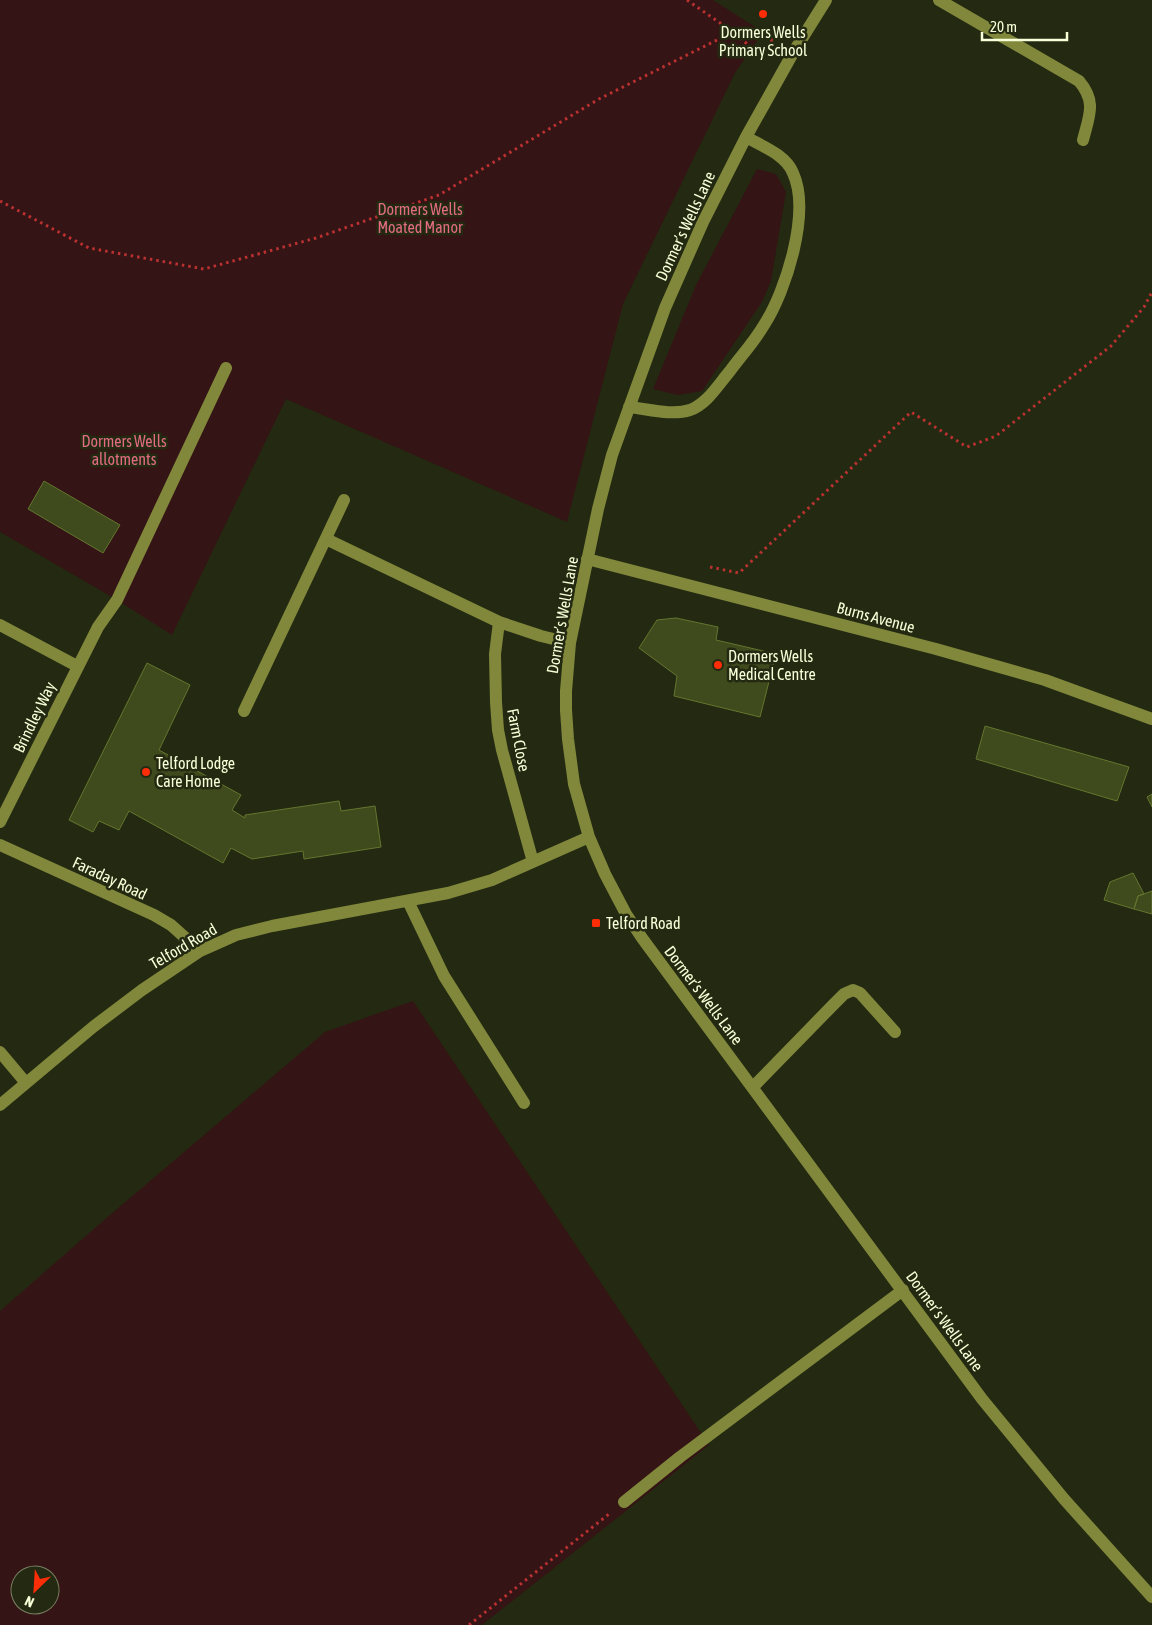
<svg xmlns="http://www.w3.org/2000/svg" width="1152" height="1625" font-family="'Asap Condensed',sans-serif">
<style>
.green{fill:#341414;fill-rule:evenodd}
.building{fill:#3f4a1d;stroke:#64762f}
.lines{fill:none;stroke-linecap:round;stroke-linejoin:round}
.path{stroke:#bb3132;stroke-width:3;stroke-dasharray:2.5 4;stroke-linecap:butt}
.minor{stroke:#81883c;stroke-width:12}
.poi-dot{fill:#fd2d07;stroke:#242a11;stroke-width:2}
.labels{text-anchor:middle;stroke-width:5;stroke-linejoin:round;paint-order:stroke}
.poi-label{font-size:16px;fill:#f8ffd9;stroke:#242a11;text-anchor:start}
.park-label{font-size:16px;fill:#e26c83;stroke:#242a11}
.street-label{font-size:16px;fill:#f8ffd9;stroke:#242a11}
</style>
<rect width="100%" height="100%" fill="#242a11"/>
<path class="green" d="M 0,0 L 713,0 L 763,32 L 735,73 L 623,304 L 567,522 L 286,399 L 172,635 L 117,600 L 0,532 Z
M 757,169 L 776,174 L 786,192 L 771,281 L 762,302 L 702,391 L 678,395 L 653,389 L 696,285 Z
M 413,1001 L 709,1445 L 482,1625 L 0,1625 L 0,1311 L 96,1227 L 325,1032 ZM 20,1575 L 50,1575 L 50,1605 L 20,1605 Z"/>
<path class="building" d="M 44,481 L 120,525 L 103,553 L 28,509 Z
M 676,618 L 718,627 L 716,640 L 776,654 L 760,717 L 674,696 L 677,676 L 639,648 L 657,620 Z
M 147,663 L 190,685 L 159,750 L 241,795 L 232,810 L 245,818 L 245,815 L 339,801 L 341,811 L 375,806 L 381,847 L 304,859 L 303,851 L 252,859 L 231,848 L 223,863 L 129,811 L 119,830 L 99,821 L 93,832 L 69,820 Z
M 985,726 L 1129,767 L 1117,801 L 976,759 Z
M 1152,794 L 1152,807 L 1147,797 Z
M 1133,873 L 1144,894 L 1138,896 L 1134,909 L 1104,900 L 1110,882 Z
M 1152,891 L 1152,914 L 1134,909 L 1138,896 Z"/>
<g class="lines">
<path class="path" d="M 687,0 L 730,30 L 762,56 L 772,40 L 775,42
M 0,201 L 89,248 L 204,269 L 316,238 L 439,195 L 599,99 L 725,36 L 730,30
M 710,567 L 739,573 L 911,412 L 967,447 L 996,436 L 1111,346 L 1144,307 L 1152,292
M 469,1625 L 609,1514"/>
<path class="minor" d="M 826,0 L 793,53 L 746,137 L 703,222 L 665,308 L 612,455 L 598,509 L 570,643 L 566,691 L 566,710 L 568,739 L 574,784 L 589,837 L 605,874 L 626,914 L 642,938 L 982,1399 L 1064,1499 L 1152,1597
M 939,0 L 1079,81 C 1097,102 1089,116 1083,140
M 629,407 C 648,409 672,416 690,410 C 707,404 718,385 730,371 C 741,356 754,342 764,325 C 786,291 811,212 793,173 C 786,155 762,146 746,137
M 326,539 L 499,622 L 495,654 L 496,702 L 498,730 L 502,750 L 533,862
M 587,559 L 936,649 L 1045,680 L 1152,719
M 499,622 L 541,636 L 570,643
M 0,625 L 77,666
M 244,711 L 344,500
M 0,822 L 98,627 L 117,600 L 226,368
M 0,845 L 154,915 L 171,925 L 200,951
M 408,901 L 444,976 L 524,1103
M 0,1052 L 26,1083
M 753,1087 L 833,1005 L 844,994 L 853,990 L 860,993 L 895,1032
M 0,1105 L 93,1027 L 142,990 L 200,951 L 216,944 L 236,935 L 272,926 L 448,893 L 492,880 L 589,837
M 624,1502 L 680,1457 L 903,1290"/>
</g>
<g class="poi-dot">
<circle cx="763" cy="14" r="5"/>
<circle cx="718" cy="665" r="5"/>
<circle cx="146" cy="772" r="5"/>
<rect x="591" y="918" width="10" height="10" rx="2.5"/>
</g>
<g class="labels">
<g class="poi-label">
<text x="763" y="38" text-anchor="middle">Dormers Wells<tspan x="763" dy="18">Primary School</tspan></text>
<text x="728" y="662">Dormers Wells<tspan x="728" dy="18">Medical Centre</tspan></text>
<text x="156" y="769">Telford Lodge<tspan x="156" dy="18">Care Home</tspan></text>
<text x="606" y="929">Telford Road</text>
</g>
<g class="park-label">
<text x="420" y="215">Dormers Wells<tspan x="420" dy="18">Moated Manor</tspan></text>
<text x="124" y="447">Dormers Wells<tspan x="124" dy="18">allotments</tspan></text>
</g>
<g class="street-label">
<text transform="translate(685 226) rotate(-65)" y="6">Dormer’s Wells Lane</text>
<text transform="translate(562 615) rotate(-80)" y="6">Dormer’s Wells Lane</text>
<text transform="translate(876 617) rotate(15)" y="6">Burns Avenue</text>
<text transform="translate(34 717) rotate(-64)" y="6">Brindley Way</text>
<text transform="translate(519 740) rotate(79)" y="6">Farm Close</text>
<text transform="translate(110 878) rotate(25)" y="6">Faraday Road</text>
<text transform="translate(183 946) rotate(-30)" y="6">Telford Road</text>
<text transform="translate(704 995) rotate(53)" y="6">Dormer’s Wells Lane</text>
<text transform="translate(945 1321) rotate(54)" y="6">Dormer’s Wells Lane</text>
</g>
</g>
<g transform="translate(35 1590) rotate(205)"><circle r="24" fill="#242a11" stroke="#797f61"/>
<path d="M0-4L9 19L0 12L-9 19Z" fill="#fd2d07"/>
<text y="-8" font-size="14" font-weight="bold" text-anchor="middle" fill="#f8ffd9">N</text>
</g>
<path d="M982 32v8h85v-8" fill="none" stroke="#f8ffd9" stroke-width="2.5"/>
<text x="990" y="32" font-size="15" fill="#f8ffd9" stroke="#242a11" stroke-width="4" paint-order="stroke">20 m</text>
</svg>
